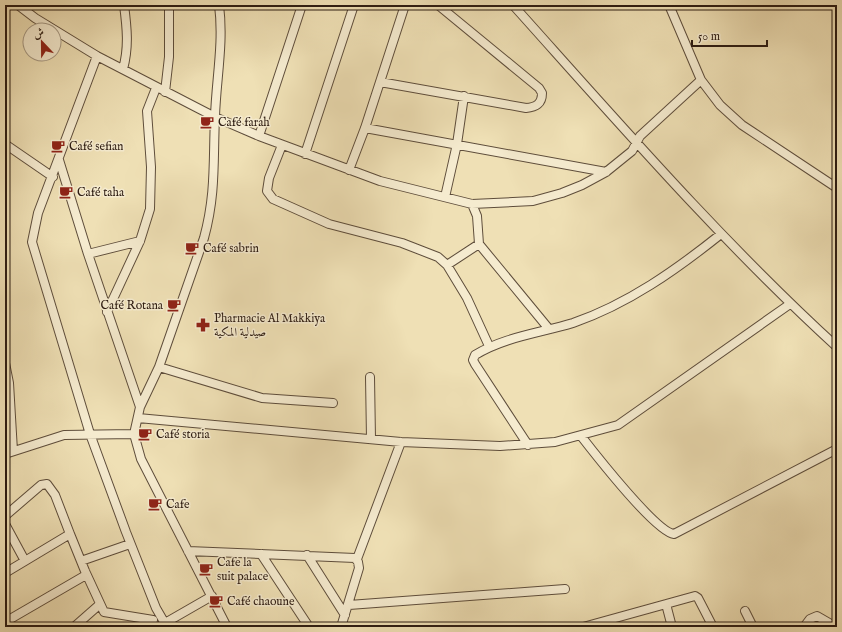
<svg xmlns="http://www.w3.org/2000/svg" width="842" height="632" font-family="'IM FELL English',Amiri,serif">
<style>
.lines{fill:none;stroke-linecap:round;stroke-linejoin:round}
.minor-casing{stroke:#5e4d3b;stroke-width:10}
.minor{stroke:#f5ebcf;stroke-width:8}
.labels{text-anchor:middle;stroke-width:3;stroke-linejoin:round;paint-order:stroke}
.poi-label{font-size:12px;fill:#2d1c12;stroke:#f5ebcf;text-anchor:start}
</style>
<rect width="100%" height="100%" fill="#efe0b5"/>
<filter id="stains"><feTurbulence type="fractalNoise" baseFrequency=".005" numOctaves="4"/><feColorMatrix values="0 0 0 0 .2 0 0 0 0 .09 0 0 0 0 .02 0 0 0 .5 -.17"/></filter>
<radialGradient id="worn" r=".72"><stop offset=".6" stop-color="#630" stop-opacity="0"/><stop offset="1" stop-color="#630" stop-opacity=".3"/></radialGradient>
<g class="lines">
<g class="minor-casing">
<path id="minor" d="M 18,5 L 35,18 L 97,56 L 215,117 L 259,136 L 380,181 L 472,204 L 533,201 L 562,193 L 582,185 L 606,172 L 632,151 L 640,136 L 701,80 L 720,105 L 742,125 L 837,188
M 219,5 C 224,43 216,80 215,117 C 213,162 216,194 204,238 L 159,367 L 140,407 L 134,434 L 141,459 L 227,627
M 513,5 C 618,122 721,241 837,347
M 669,5 L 701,80
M 97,56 L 38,213 L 32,242 L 90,434 L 126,532 L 156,608 L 167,627
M 123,69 C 129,47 127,28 124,5
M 380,82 L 526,108 C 536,107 542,104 542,93 L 539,88 L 438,5
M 165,92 L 169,57 L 169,5
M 365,128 L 606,172
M 259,136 L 302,5
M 5,144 L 53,177
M 282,145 L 269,178 L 267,191 L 273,199 L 329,224 L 402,243 L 438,257 L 447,265 L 467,298 L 489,346
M 305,154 L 354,5
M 59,160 L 88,254 L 140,407
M 349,170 L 365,128 L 405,5
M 445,197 L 457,144 L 464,96
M 472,204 L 477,216 L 479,244 L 549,329
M 88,254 L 140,241
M 447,265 L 479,244
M 107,312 L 140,241 L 150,209 L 151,167 L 147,111 L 156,88
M 5,363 L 9,383 L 13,451
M 159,367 L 262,398 L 333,403
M 370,377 L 371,439
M 138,418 L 401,442 L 500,446 L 555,442 L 618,425 L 790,304
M 581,436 C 595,454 656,532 674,534 L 837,449
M 528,445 L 475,364 L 473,360 L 475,355 C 504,337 540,333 573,323 C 628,304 676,270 721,234
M 5,454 L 64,435 L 134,434
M 5,516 L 41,485 L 47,484 L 55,495 L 70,534 L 5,573
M 5,524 L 25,561
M 70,534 L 85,571 L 104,612 L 153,620
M 188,551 L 355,558 L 358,562 L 359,568 L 341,627
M 261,554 L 309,627
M 307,555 L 345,615
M 357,559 L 401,442
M 81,561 L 130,544
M 666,604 L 672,627
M 349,605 L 565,589
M 745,611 L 753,627
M 5,622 L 86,575
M 165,623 L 212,596
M 74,627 L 99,605
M 583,627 L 695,596 L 698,598 L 713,627
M 804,627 L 810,619 L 817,616 L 836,627"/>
</g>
<use href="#minor" class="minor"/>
</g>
<defs>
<g id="cafe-bare" transform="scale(1.08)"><path d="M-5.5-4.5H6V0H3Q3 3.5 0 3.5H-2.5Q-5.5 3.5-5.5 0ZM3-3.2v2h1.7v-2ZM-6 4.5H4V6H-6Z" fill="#8f2418" stroke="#f5ebcf" stroke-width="2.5" paint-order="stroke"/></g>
<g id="pharmacy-bare" transform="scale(1.08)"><path d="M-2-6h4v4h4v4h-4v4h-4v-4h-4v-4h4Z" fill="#8f2418" stroke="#f5ebcf" stroke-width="2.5" paint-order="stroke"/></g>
</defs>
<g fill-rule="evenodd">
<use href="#cafe-bare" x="207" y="122"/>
<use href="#cafe-bare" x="58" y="146"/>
<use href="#cafe-bare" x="66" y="192"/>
<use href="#cafe-bare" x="192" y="248"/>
<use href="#cafe-bare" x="174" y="305"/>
<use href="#pharmacy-bare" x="203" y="325"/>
<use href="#cafe-bare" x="145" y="434"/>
<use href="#cafe-bare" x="155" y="504"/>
<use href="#cafe-bare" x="206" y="569"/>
<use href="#cafe-bare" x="216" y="601"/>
</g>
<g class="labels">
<g class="poi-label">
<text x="218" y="126">Café farah</text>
<text x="69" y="150">Café sefian</text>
<text x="77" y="196">Café taha</text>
<text x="203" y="252">Café sabrin</text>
<text x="163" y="309" text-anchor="end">Café Rotana</text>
<text x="214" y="322">Pharmacie Al Makkiya<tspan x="214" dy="14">صيدلية المكية</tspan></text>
<text x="156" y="438">Café storia</text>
<text x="166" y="508">Cafe</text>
<text x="217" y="566">Cafe la<tspan x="217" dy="14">suit palace</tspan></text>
<text x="227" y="605">Café chaoune</text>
</g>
</g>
<rect width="842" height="632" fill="none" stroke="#efe0b5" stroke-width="20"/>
<rect x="6" y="6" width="830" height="620" fill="none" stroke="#2d1c12" stroke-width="2"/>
<rect x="10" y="10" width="822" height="612" fill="none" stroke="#2d1c12"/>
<g transform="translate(42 42) rotate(338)"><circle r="19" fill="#f5ebcf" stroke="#a59883"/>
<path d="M0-3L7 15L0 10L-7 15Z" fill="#8f2418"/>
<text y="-6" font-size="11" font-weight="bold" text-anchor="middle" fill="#2d1c12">ش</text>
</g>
<path d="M692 40v6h75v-6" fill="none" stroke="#2d1c12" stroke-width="2"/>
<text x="698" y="40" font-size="12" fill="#2d1c12" stroke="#f5ebcf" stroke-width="3" paint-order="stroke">50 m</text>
<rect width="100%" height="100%" filter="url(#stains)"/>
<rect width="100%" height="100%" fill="url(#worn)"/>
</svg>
